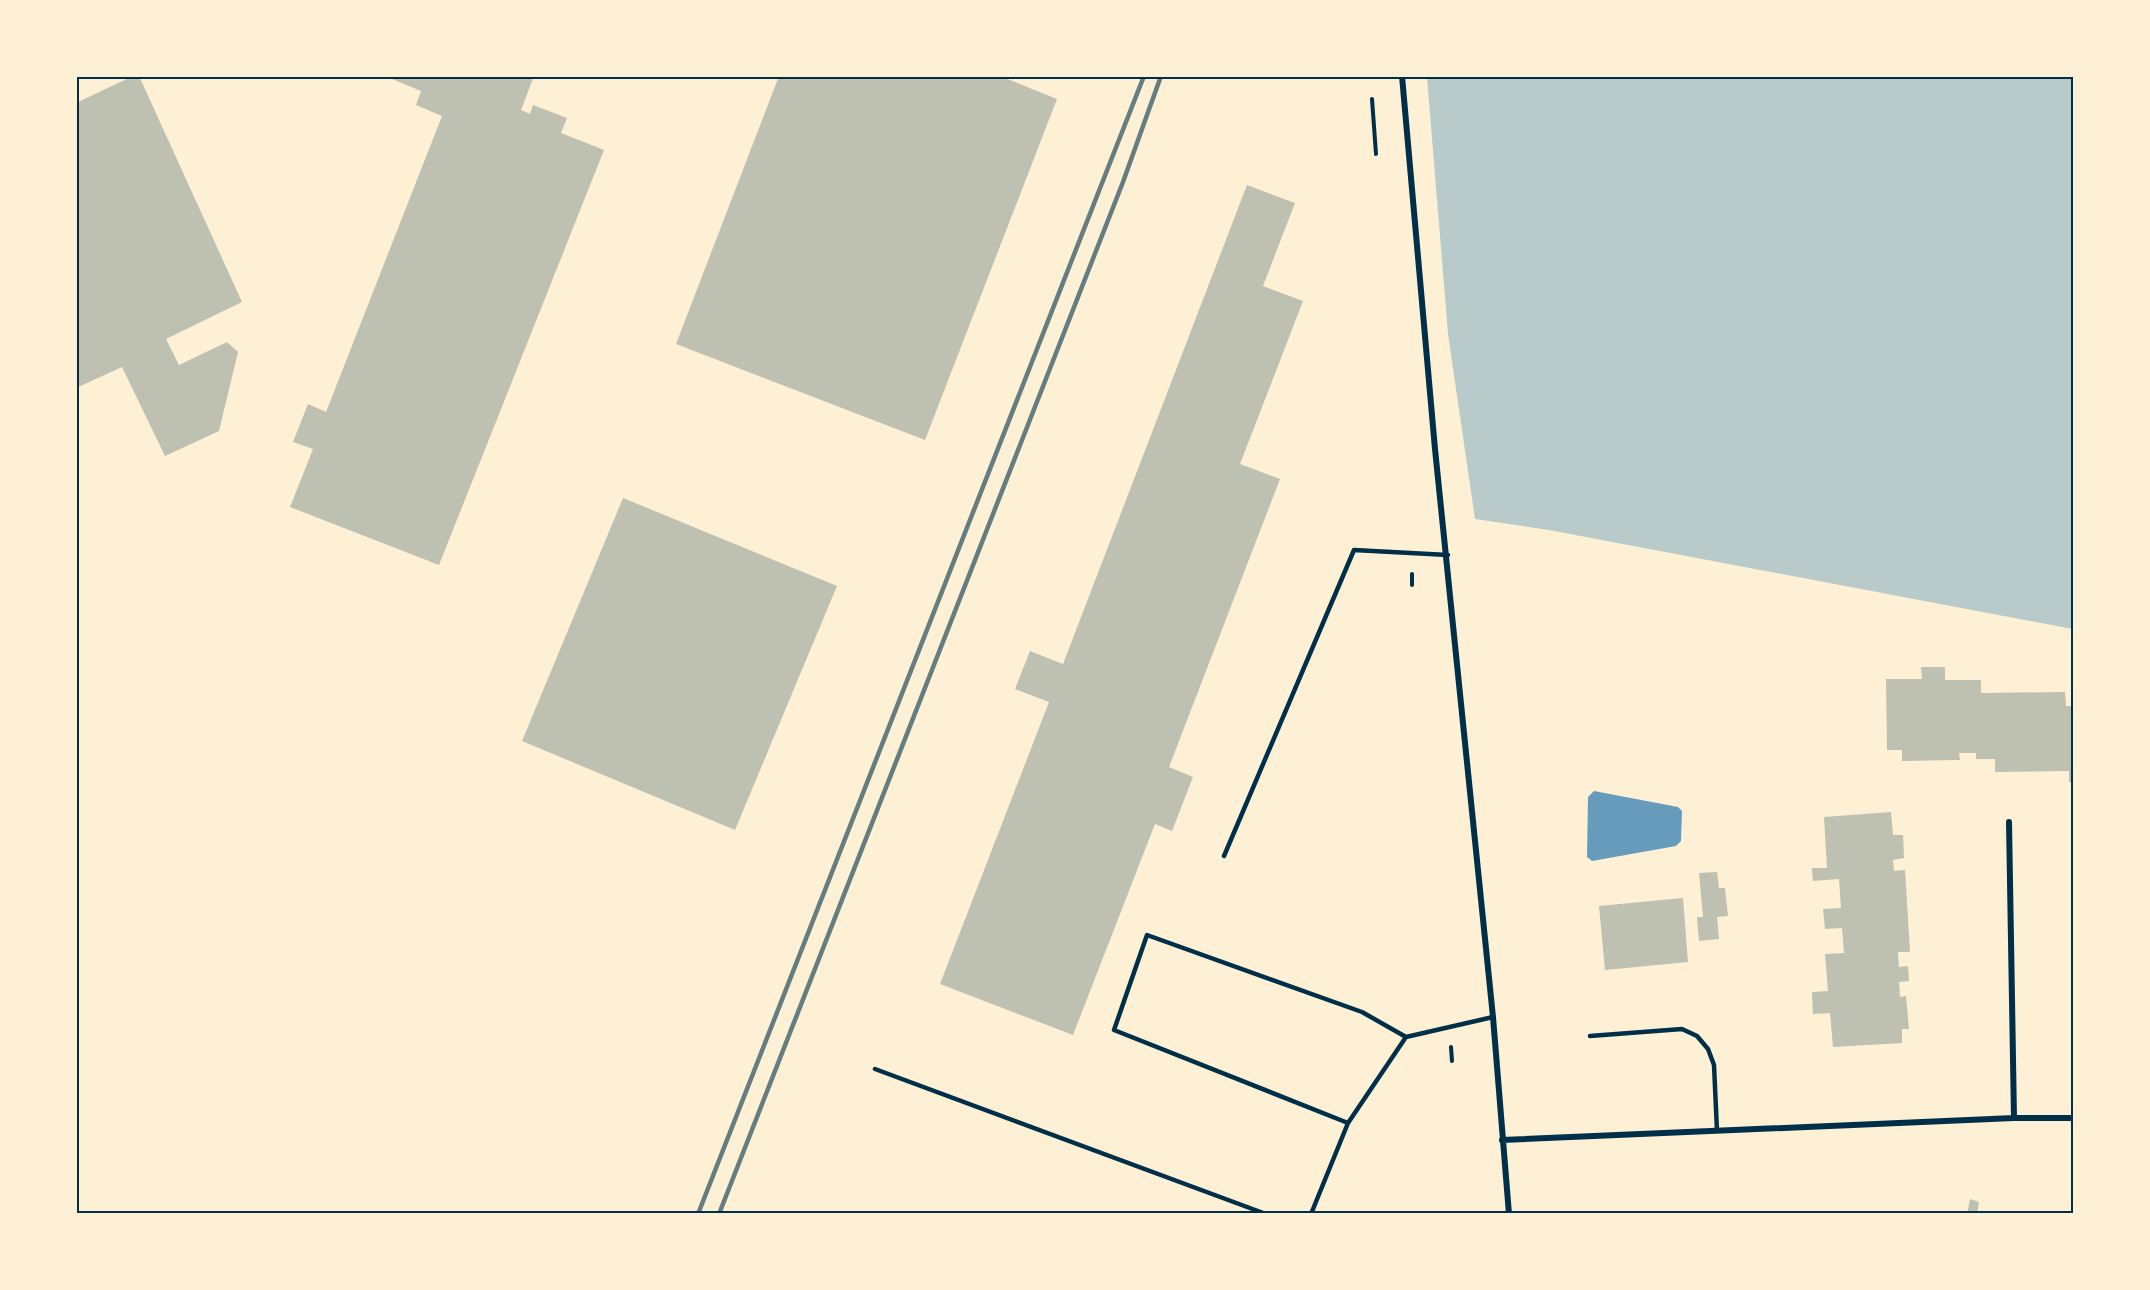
<svg xmlns="http://www.w3.org/2000/svg" width="2150" height="1290" font-family="'Golos Text',sans-serif">
<style>
.green{fill:#b9caca}
.water{fill:#669bbc}
.building{fill:#bec0b2}
.lines{fill:none;stroke-linecap:round;stroke-linejoin:round}
.path{stroke:#003049;stroke-width:4}
.service{stroke:#003049;stroke-width:4.5}
.minor{stroke:#003049;stroke-width:6}
.rail{stroke:#657d81;stroke-width:4.5}
.neatline{fill:none;stroke:#003049;stroke-width:2}
</style>
<rect width="100%" height="100%" fill="#fdf0d5"/>
<path class="green" d="M 1427,77 L 2073,77 L 2073,629 L 1549,530 L 1475,519 L 1448,334 Z"/>
<path class="water" d="M 1594,791 L 1678,807 L 1682,811 L 1681,841 L 1676,846 L 1592,861 L 1587,857 L 1588,797 Z"/>
<path class="building" d="M 133,76 L 139,76 L 242,302 L 166,339 L 179,365 L 227,342 L 238,352 L 219,431 L 165,456 L 122,367 L 76,388 L 76,103 Z
M 385,76 L 534,76 L 521,110 L 530,114 L 533,105 L 567,118 L 561,133 L 604,150 L 439,565 L 290,507 L 313,449 L 293,442 L 308,404 L 326,412 L 442,116 L 416,105 L 421,91 Z
M 779,76 L 1000,76 L 1057,99 L 925,440 L 676,344 Z
M 1247,185 L 1295,203 L 1263,286 L 1303,301 L 1240,464 L 1280,479 L 1169,767 L 1193,777 L 1172,831 L 1155,824 L 1073,1035 L 940,984 L 1049,702 L 1015,689 L 1030,651 L 1063,664 Z
M 623,498 L 837,586 L 735,830 L 522,741 Z
M 1921,667 L 1945,667 L 1945,680 L 1981,680 L 1981,693 L 2065,692 L 2066,706 L 2074,706 L 2074,782 L 2069,782 L 2069,771 L 1995,772 L 1995,759 L 1976,759 L 1976,753 L 1959,753 L 1960,760 L 1902,761 L 1902,750 L 1887,750 L 1886,679 L 1922,679 Z
M 1891,812 L 1893,835 L 1903,835 L 1904,858 L 1893,860 L 1894,871 L 1905,870 L 1910,952 L 1898,952 L 1899,967 L 1908,966 L 1909,981 L 1899,982 L 1900,997 L 1906,996 L 1909,1029 L 1902,1029 L 1902,1043 L 1833,1047 L 1830,1013 L 1813,1014 L 1812,992 L 1828,991 L 1825,954 L 1844,953 L 1842,928 L 1825,929 L 1823,909 L 1841,908 L 1839,879 L 1813,881 L 1812,868 L 1827,868 L 1824,817 Z
M 1717,872 L 1719,888 L 1725,888 L 1728,916 L 1717,917 L 1719,939 L 1699,941 L 1697,917 L 1703,917 L 1699,873 Z
M 1683,898 L 1688,962 L 1605,970 L 1599,906 Z
M 1970,1199 L 1979,1202 L 1977,1214 L 1967,1214 Z"/>
<g class="lines">
<path class="path" d="M 1372,99 L 1376,154
M 1412,574 L 1412,585
M 1451,1047 L 1452,1061"/>
<path class="service" d="M 1224,856 L 1354,550 L 1448,555
M 1590,1036 L 1682,1029 L 1697,1036 L 1708,1049 L 1714,1065 L 1717,1131
M 1406,1037 L 1362,1012 L 1147,935 L 1114,1030 L 1348,1123 L 1406,1037 L 1493,1017
M 875,1069 L 1266,1214
M 1311,1214 L 1348,1123"/>
<path class="minor" d="M 1402,76 L 1435,449 L 1493,1017 L 1509,1214
M 2009,822 L 2014,1118
M 1502,1140 L 2014,1118 L 2074,1118"/>
<path class="rail" d="M 698,1214 L 1144,76
M 719,1214 L 1123,182 L 1161,76"/>
</g>
<rect width="2150" height="1290" fill="none" stroke="#fdf0d5" stroke-width="156"/>
<rect x="78" y="78" width="1994" height="1134" class="neatline"/>
</svg>
